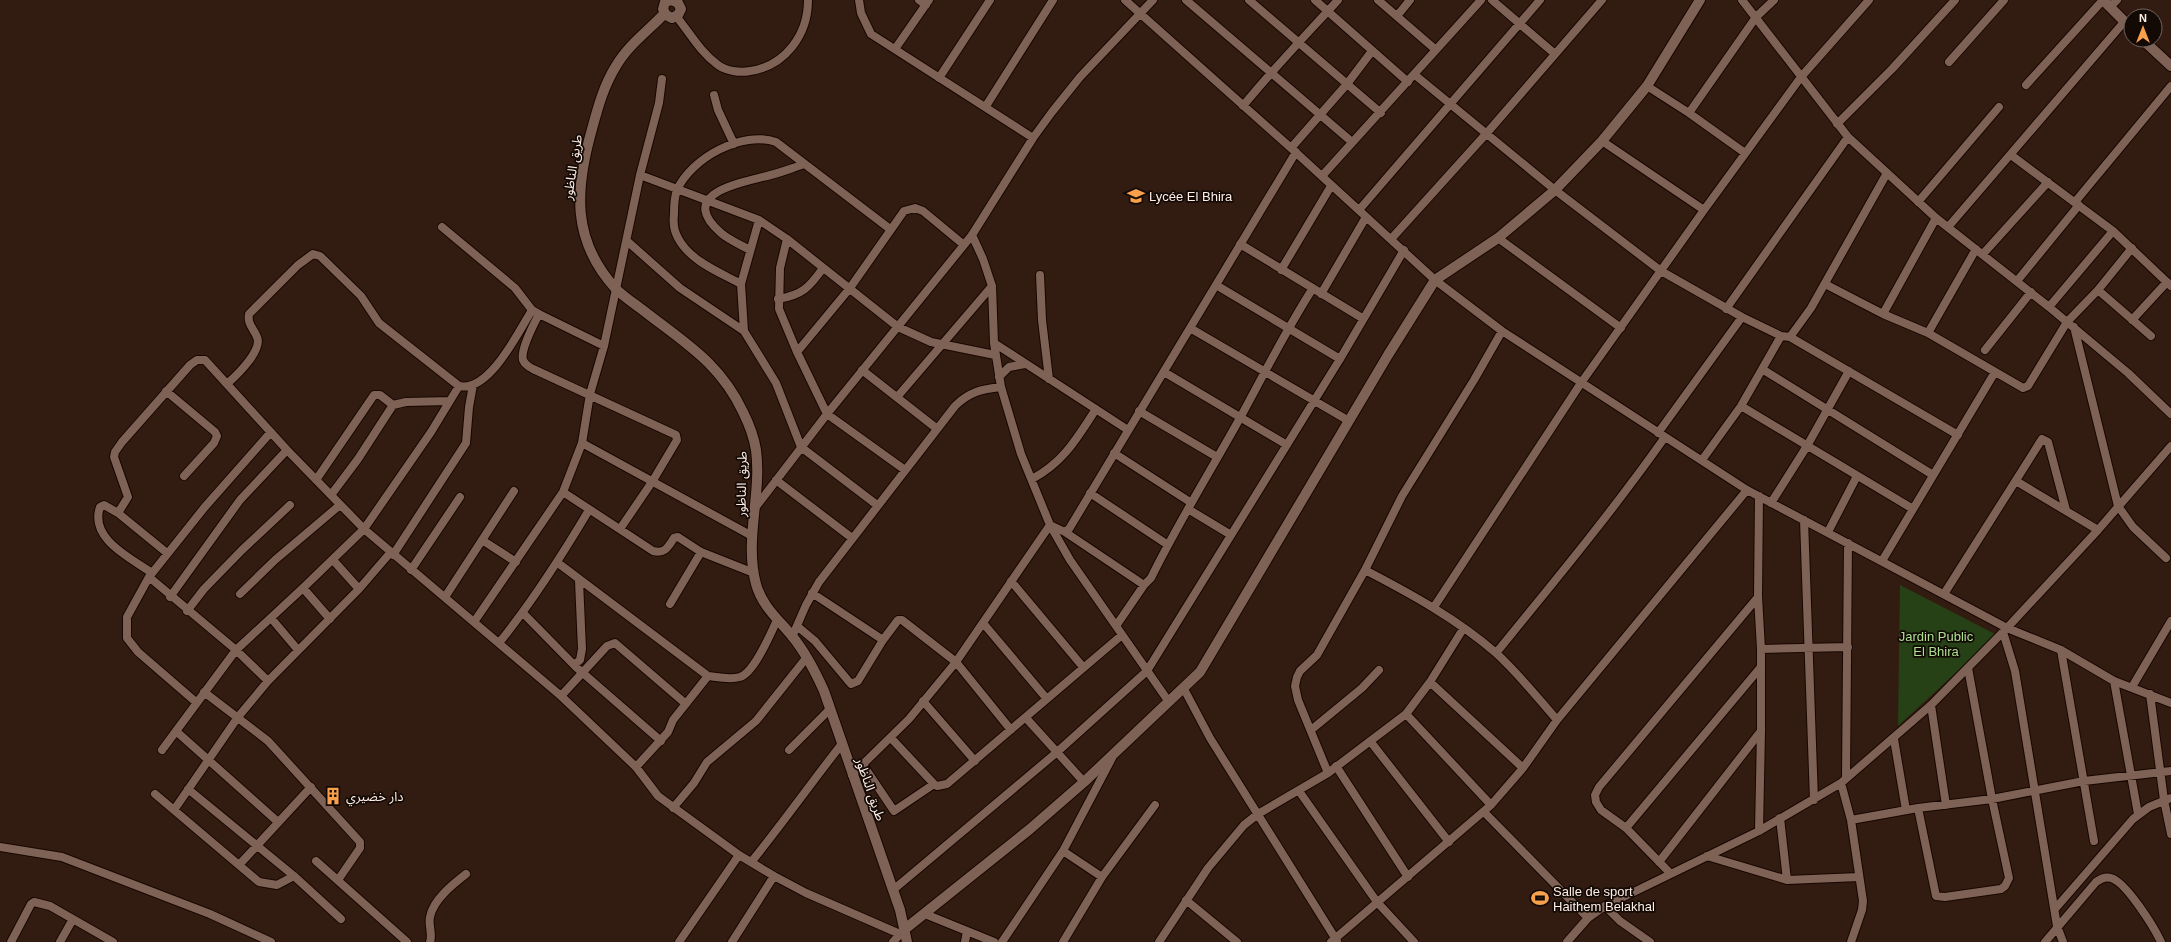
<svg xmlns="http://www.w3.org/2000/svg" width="2171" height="942" font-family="Arial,'Noto Sans Arabic',sans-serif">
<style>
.green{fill:#254115}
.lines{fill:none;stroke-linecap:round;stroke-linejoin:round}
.minor-casing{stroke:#190600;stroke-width:10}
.tertiary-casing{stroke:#190600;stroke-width:12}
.minor{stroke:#7d6255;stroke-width:8}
.tertiary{stroke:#7d6255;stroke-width:10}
.labels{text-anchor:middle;stroke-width:3.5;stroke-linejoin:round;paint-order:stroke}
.street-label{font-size:13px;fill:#feeee6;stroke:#130905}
.poi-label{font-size:13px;fill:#feeee6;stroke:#130905;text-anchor:start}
.park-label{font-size:13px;fill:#abe090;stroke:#130905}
</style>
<rect width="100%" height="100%" fill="#321c11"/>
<path class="green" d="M 1900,585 L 1997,635 L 1898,726 Z"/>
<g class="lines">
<g class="minor-casing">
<path id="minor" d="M 859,0 L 861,13 L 871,34 L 1033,138
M 919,0 L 926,5
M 1125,0 L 1291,148 L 1435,280 L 1502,331 L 1747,490 L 2007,628 L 2061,650 L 2114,681 L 2171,703
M 1186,0 L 1352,142
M 1249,0 L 1381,113
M 1315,0 L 1408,82
M 1378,0 L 1436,50
M 1492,0 L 1555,54
M 1742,0 L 1848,137 L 1936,218 L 2049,307 L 2128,373 L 2171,414
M 2110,7 L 2117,0
M 676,16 C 690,33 700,52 718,65 C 726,71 740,73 750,71 C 785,66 808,35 808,0
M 1397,16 L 1410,0
M 895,49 L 929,0
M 1949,62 L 2004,0
M 1415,75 L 1555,190 L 1661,271 L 1742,317 L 1781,336 L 1790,337 L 1958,435
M 939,78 L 990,0
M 2026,85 L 2103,0
M 1647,86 L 1689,113 L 1745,153
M 714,95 L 718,110 L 734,144
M 986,106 L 1053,0
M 1243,106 C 1273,69 1306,35 1338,0
M 1689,113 L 1756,17 L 1774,0
M 1837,124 L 1892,69 L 1955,0
M 1602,141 L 1704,210
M 1291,148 L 1347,84 L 1372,51
M 2011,155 L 2113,231 L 2171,286
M 640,175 L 759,220 L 787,239 L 898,327 L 931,342 L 995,355
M 1322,176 L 1481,0
M 1918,202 L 1999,107
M 2075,202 L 2171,86
M 1359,210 L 1540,0
M 759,220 L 741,284 L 744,331 L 776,383 L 801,447 L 877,505
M 1949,226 L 2124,22
M 442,227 L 515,288 L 532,310
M 972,235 L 983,259 L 992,286 L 994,343 L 1001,387 L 1021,454 L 1050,525 L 1070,560 L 1169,702
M 1392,238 L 1486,134 L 1602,0
M 1498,238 L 1621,328
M 787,239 L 780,268 L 779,309 L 797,352 L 827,414 L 905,470
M 627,241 L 680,288 L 744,331
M 1240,244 L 1362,318
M 750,250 C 741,245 729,240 721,233 C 676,194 739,183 767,176 C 780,173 792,168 805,164
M 1983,254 L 2048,182
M 1281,270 L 1331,186
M 1040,275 L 1042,320 L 1049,379
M 2017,281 L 2079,205
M 741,284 C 719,272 690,261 678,238 C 674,231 673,222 674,214 C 674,206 674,198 677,190 C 691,158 743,130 776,142 L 890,229
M 1825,284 L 1883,314 L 1928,333 L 2023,388 L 2028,386 L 2067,322 L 2098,290 L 2132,248
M 1216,285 L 1340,359
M 2098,290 L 2151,336
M 1321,294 L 1366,217
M 778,299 C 802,295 809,288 823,268
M 2049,307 L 2113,231
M 1726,309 L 1848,137
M 1883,314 L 1936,218
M 2132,320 L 2167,282
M 2074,327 L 2118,506 L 2133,527 L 2166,558
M 1190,328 L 1349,421
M 1928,333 L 1976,249
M 1790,337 L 1811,308 L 1887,173
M 994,343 L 1128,430
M 604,346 L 539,314 C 534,324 520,350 523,360 C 525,365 529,367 533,369 L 676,435 L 677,440 L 652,482 L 620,529
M 1985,350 L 2031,292
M 797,352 L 850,288 L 904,211 L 915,208 L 923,211 L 964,245
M 1762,369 L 1933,475
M 862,370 L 936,428
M 1164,372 L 1287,445
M 999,377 L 1009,367 L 1025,364
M 228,383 C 237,375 263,350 257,337 C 254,329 247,324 249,314 L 298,265 L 313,254 L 320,256 L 361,296 L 379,323 L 459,386 C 489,393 519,331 532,310 L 539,314
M 166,391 L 215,432 L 217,436 L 214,443 L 184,476
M 898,396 L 992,286
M 1741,406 L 1913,509
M 1139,411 L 1217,457
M 1658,433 L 1742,317
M 582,443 L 752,536
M 1114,453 L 1190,502
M 1702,460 L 1741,406 L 1781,336
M 1032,479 C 1064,462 1077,438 1096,409
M 316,480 L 374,395 L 380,395 L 393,405 L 406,402 L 449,401
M 776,480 L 852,538
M 2016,481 L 2098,530
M 563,492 L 653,551 C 665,554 668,547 674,538 L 678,537 L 701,552 L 754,573
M 1090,493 L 1168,545
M 331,495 L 358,459 L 393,405
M 1771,503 L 1807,446 L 1849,371
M 755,508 L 827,414 L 972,235 L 1033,138 L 1052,112 L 1080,77 L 1153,0
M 1188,509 L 1231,535
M 118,513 L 104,505 L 100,507 C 89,539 131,558 152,573
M 1804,520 L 1814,800
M 1065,532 L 1144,585
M 1828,532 L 1857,476
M 482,540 L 516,562
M 167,553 L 118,513 L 128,497 L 114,457 L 115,452 L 122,442 L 190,365 L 197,360 L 205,360 L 287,450 L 364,529 L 561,696 L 636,767 L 658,796 L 739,855 L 774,876 L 806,893 L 900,934
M 393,555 L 466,443 L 469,407 L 473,385
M 333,560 L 359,589
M 1882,561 L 1995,372
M 558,563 L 708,676 C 717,677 730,680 740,677 C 754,673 771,633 777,620
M 411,570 L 460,497
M 1365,570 C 1411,594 1457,619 1496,653 C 1518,673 1537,697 1557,720
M 149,577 L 127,617 L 127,638 L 138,652 L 197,703
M 1011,581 L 1083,667
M 303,588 L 330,619
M 812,593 L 883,640 L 898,620 L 902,620 L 956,662 L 1011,730
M 240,594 L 275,560 L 340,505
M 1944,594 L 2042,439 L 2048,442 L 2066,510
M 170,597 L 240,500 L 287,450
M 445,597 L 514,491
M 670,604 L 701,552
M 1434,607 L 1581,383 L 1704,210 L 1801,77 L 1869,0
M 187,611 L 204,589 L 242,550 L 290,505
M 523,613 L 576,667 L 661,741
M 271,618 L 298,650
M 474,622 L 563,492 L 582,443 L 590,394 L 604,346 L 640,175 L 659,103 L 662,79
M 983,623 L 1047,699
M 797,626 L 815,641 L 851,684 L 858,681 L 883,640
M 1116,626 L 1144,585 L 1151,578 C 1178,523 1210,472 1240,418 C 1264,374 1286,330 1313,288
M 2003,632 L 2015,671 L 2057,926 L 2063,942
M 792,637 L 806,605 L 819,582 L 955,406 C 969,392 982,389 1001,387
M 499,643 C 533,601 561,557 589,510
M 1761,649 L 1848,647
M 2061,650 L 2094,841
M 1496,653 C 1554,582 1612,512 1665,437
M 574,665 L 580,660 L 582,649 L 579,581
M 268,681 L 236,650 L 149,577 L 204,508 L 271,432
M 2114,681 L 2138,814
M 1430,682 L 1523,768
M 2132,687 L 2171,621
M 1184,689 L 1210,738 L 1337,941
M 204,692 L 268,741 L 360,842 L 360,848 L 338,880
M 2150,694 L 2164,800 L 2171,834
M 561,696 L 607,646 L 615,643 L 686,704
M 923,701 L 975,761
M 1931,705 L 1946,805
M 1406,714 L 1491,805
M 1026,718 L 1084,782
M 1311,730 L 1362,688 L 1379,670
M 177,732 L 278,822
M 891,738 L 934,784 L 937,786 L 947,784 L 1122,635
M 1894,739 L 1906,810
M 1370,741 L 1449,842
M 162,750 L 236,650 L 303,588 L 364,529 L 431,432 L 459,386
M 789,750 L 829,710
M 863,765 L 894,811 L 934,784
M 1336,766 L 1408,877
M 636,767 L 668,732 L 673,720 L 708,676
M 1328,773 L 1298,700 L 1295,686 L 1297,677 L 1300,671 L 1317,655 L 1365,570 L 1402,496 L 1474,380 L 1502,331
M 852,775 L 909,719 L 956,662 L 1050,525 L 1065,532 L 1069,529 L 1296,152
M 1846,778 L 1848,543
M 1841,783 L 1851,820 L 1863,901 L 1862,910 L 1851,942
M 188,789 L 294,876 L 341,919
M 1299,791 L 1377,902 L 1414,942
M 155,794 L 259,882 L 277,885 L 294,876
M 673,808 L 694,783 L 707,762 L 756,721 L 807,657
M 1918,808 L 1936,896 L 1945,897 L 2001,889 L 2005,886 L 2009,878 L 1992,799 L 1968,668
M 174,810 L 238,717 L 268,681 L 359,589 L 390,553
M 1484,812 L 1588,918
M 1780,818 L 1787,880
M 1851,820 L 1918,808 L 1992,799 L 2084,781 L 2171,771
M 1626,828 L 1760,668
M 1759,831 L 1761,731 L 1761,649 L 1758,597 L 1759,496
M 0,847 L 62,857 L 210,914 L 271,942
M 1063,851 L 1102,877
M 1707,856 L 1787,880 L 1859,877
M 316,861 L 407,942
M 752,861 C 783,823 811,783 841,745
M 1659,862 L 1761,731
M 239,865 L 311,787
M 1670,873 L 1626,828 L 1601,810 L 1596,802 L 1595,795 L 1599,787 L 1758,597
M 893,890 L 1056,753 L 1147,671 L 1340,359 L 1404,250
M 1186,900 L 1237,942
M 1605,906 L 1620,921 L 1650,942
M 2055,909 L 2133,819 L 2149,807 L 2171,798
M 925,914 L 994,942
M 11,942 L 31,904 L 34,902 L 50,906 L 113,942
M 60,942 L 73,919
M 430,942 C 433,934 428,925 430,917 C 433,900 453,884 466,874
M 679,942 L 739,855
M 732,942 L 774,876
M 893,942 L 903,931
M 965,942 L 967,931
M 1002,942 L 1063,851 L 1112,758
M 1063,942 L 1102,877 L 1155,805
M 1159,942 L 1208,868 L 1244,825 L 1258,814 L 1328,773 L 1406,714 L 1430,682 L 1463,629
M 1331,942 L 1491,805 L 1523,768 L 1557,720 L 1747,490
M 1567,942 L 1588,918 L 1605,906 L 1759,831 L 1841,783 L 1931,705 L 2007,628 L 2098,530 L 2171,446
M 2045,942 L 2096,882 C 2100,879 2105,876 2111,878 C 2126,882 2154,927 2161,942"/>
</g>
<g class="tertiary-casing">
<path id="tertiary" d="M 672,0 L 665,2 L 663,9 L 666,15 L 672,18 L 678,15 L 681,9 L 678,3 L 672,0
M 2103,0 L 2131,28
M 664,14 C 648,31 628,45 616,66 C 604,85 598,107 592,129 C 575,189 571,240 616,289 C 624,297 635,304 644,311 C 685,343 720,363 743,412 C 749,424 754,437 756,450 C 762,494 744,540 756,584 C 762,606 778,619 792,636 C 806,653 815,671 824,691 L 900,910 L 907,942
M 2143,40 L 2171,66
M 905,929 L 1030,829 L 1084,782 L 1200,672 L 1388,355 L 1435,280 L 1498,238 L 1555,190 L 1602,141 L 1647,86 L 1700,0"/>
</g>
<use href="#minor" class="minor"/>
<use href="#tertiary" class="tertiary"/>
</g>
<defs>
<g id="school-bare" transform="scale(1.38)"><path d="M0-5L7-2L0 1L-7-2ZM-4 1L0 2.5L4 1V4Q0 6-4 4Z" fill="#f9a04c" stroke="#130905" stroke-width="2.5" paint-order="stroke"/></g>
<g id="building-bare" transform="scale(1.38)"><path d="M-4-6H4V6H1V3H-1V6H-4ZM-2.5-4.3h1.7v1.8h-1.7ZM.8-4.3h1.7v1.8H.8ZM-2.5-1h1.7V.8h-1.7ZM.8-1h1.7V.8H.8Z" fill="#f9a04c" stroke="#130905" stroke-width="2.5" paint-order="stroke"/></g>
<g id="stadium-bare" transform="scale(1.38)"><path d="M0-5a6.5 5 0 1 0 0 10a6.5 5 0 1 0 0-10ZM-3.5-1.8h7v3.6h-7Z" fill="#f9a04c" stroke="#130905" stroke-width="2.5" paint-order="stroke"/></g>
</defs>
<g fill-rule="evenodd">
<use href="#school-bare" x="1136" y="196"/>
<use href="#building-bare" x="333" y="796"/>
<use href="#stadium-bare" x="1540" y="898"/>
</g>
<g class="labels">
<g class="street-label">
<text transform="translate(572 167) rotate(-81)" y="5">طريق الناظور</text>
<text transform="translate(741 484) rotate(-89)" y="5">طريق الناظور</text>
<text transform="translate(871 789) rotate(71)" y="5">طريق الناظور</text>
</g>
<g class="poi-label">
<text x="1149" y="201">Lycée El Bhira</text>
<text x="346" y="801">دار خضيري</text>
<text x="1553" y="896">Salle de sport<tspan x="1553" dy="15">Haithem Belakhal</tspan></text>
</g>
<g class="park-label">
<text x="1936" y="641">Jardin Public<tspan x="1936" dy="15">El Bhira</tspan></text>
</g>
</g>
<g transform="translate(2143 28)"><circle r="19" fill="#130905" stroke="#71655f"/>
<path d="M0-3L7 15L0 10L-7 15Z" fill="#f9a04c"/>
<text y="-6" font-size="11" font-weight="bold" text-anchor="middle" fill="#feeee6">N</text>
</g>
</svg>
